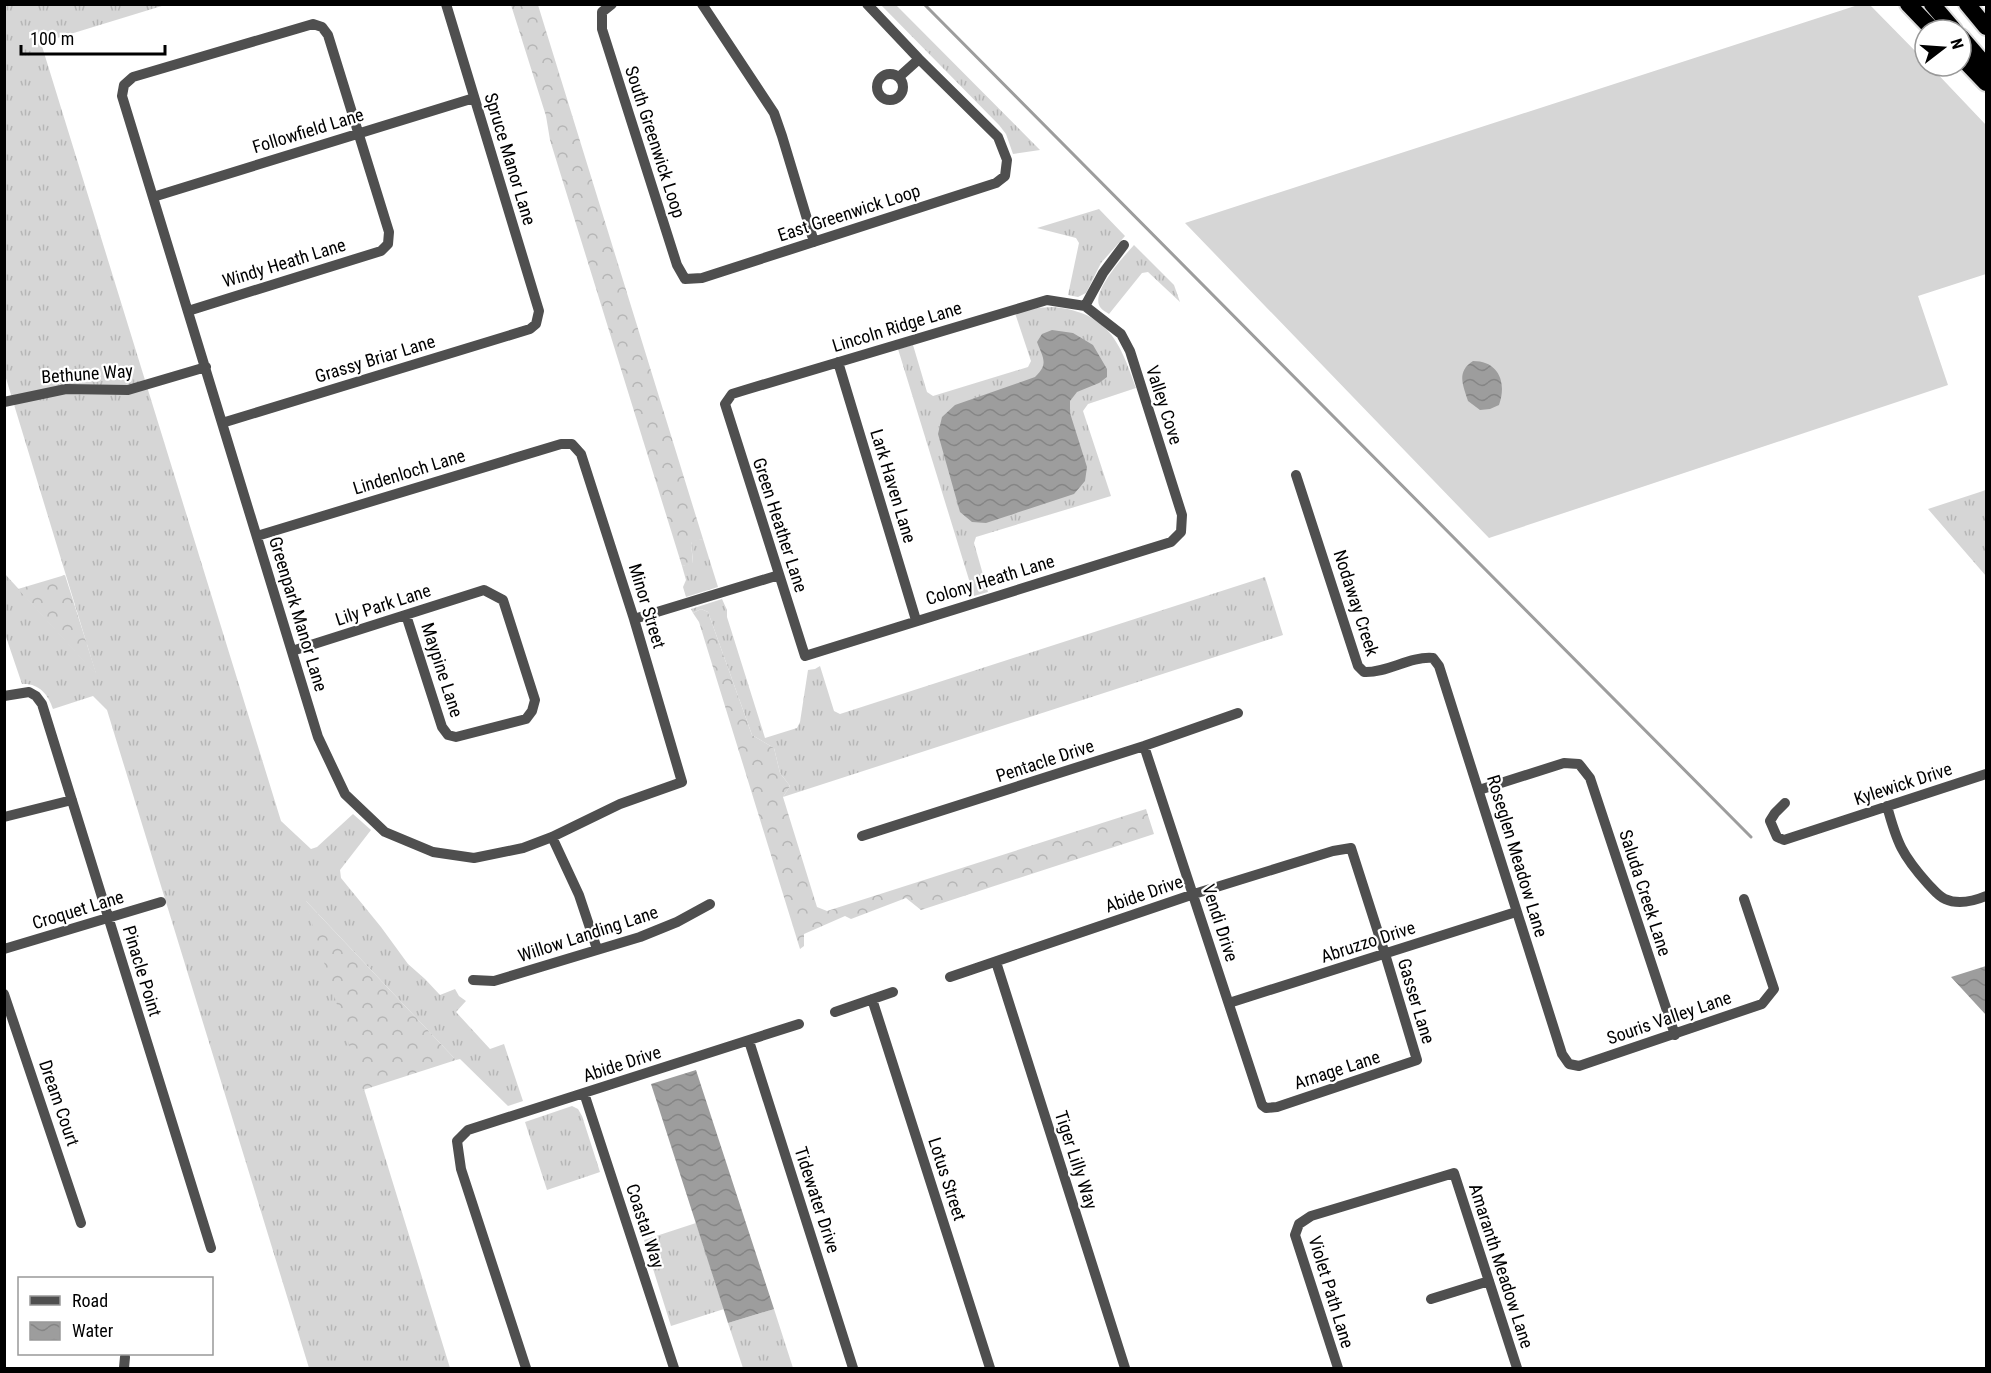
<svg xmlns="http://www.w3.org/2000/svg" width="1991" height="1373" font-family="'Roboto Condensed',sans-serif">
<style>
.grass{fill:url(#grass-tufts)}
.forest{fill:url(#forest-crowns)}
.garden{fill:#d6d6d6}
.water{fill:url(#water-waves)}
.lines{fill:none;stroke-linecap:round;stroke-linejoin:round}
.stream{stroke:#9d9d9d;stroke-width:3}
.highway-casing{stroke:#dbdbdb;stroke-width:20}
.minor{stroke:#4f4f4f;stroke-width:10}
.highway{stroke:#000;stroke-width:16}
.labels{text-anchor:middle;stroke-width:4.5;stroke-linejoin:round;paint-order:stroke}
.street-label{font-size:18px;fill:#000;stroke:#fff}
</style>
<defs>
<pattern id="grass-tufts" width="24" height="20" patternUnits="userSpaceOnUse" patternTransform="scale(1.5)"><rect width="24" height="20" fill="#d6d6d6"/><path d="M3 7l-1-3M5 7V3M7 7l1-3M15 17l-1-3M17 17v-4M19 17l1-3" fill="none" stroke="#b6b6b6"/></pattern>
<pattern id="forest-crowns" width="20" height="18" patternUnits="userSpaceOnUse" patternTransform="scale(1.5)"><rect width="20" height="18" fill="#d6d6d6"/><path d="M2 6a3 3 0 1 1 6 0M12 15a3 3 0 1 1 6 0" fill="none" stroke="#b6b6b6"/></pattern>
<pattern id="water-waves" width="16" height="10" patternUnits="userSpaceOnUse" patternTransform="scale(1.5)"><rect width="16" height="10" fill="#9d9d9d"/><path d="M0 5q4-4 8 0t8 0" fill="none" stroke="#858585"/></pattern>
</defs>
<rect width="100%" height="100%" fill="#fff"/>
<path class="grass" d="M 5,5 L 165,5 L 41,43 L 281,821 L 311,849 L 317,847 L 353,814 L 371,830 L 340,870 L 341,878 L 381,927 L 408,964 L 425,979 L 440,995 L 455,989 L 459,996 L 466,1001 L 456,1012 L 490,1049 L 504,1044 L 523,1101 L 508,1106 L 460,1059 L 456,1060 L 306,901 L 450,1368 L 309,1368 L 107,710 L 93,696 L 53,709 C 48,694 39,683 22,684 L 5,634 L 5,574 L 96,674 L 5,375 Z
M 881,5 L 896,5 L 1040,150 L 1013,154 L 1006,134 L 999,125 Z
M 1099,209 L 1125,236 L 1101,263 L 1086,293 L 1078,297 L 1068,295 L 1079,243 L 1076,238 L 1037,228 Z
M 1134,245 L 1174,285 L 1180,302 L 1148,272 L 1142,273 L 1109,314 C 1105,311 1101,310 1099,305 C 1093,290 1124,256 1134,245 Z
M 1053,307 C 1108,312 1120,342 1136,388 L 1088,404 L 1083,411 L 1111,496 L 976,537 L 974,543 L 988,592 L 974,596 L 898,349 L 913,345 L 927,392 L 933,396 L 1028,367 L 1031,361 L 1015,313 L 1035,308 Z
M 1986,490 L 1986,576 L 1928,509 Z
M 703,539 L 718,587 L 686,597 L 683,587 L 686,580 L 682,566 L 693,563 L 691,541 Z
M 1265,577 L 1283,635 L 783,797 L 790,786 L 780,773 L 774,748 L 752,735 L 708,612 L 701,609 L 693,613 L 691,609 L 722,599 L 727,610 L 727,617 L 765,738 L 797,728 L 800,722 L 808,670 L 815,669 L 820,666 L 834,711 L 840,714 Z
M 572,1106 L 578,1109 L 582,1116 L 600,1172 L 547,1190 L 525,1122 Z
M 696,1223 L 724,1309 L 671,1326 L 644,1240 Z
M 774,1309 L 793,1368 L 743,1368 L 728,1323 Z"/>
<path class="forest" d="M 511,5 L 538,5 L 703,539 L 691,542 L 693,564 L 682,566 L 550,140 L 546,116 Z
M 65,575 L 97,676 L 18,589 Z
M 701,609 L 708,612 L 752,735 L 774,748 L 780,773 L 790,786 L 783,797 L 817,907 L 827,911 L 1146,809 L 1154,834 L 921,910 L 906,898 L 851,919 L 845,916 L 804,934 L 804,946 L 800,949 L 699,622 L 693,613 Z
M 305,900 L 456,1060 L 363,1090 Z"/>
<path class="garden" d="M 1858,5 L 1870,5 L 1925,61 L 1925,66 L 1930,66 L 1986,125 L 1986,274 L 1918,296 L 1948,385 L 1489,538 L 1185,223 Z"/>
<path class="water" d="M 1052,330 L 1073,333 L 1093,345 L 1107,369 L 1107,377 L 1099,383 L 1077,392 L 1070,401 L 1070,413 L 1087,467 L 1085,481 L 1074,494 L 986,523 L 972,522 L 960,512 L 938,434 L 942,417 L 955,405 L 1035,377 C 1049,364 1043,358 1037,342 L 1042,334 Z
M 1473,361 C 1499,361 1507,383 1499,405 L 1490,409 L 1480,410 L 1468,401 C 1463,385 1456,372 1473,361 Z
M 1986,966 L 1986,1015 L 1951,977 Z
M 696,1070 L 774,1309 L 728,1323 L 651,1084 Z"/>
<g class="lines">
<path class="stream" d="M 924,4 L 1751,837"/>
<g class="highway-casing">
<path id="highway" d="M 1908,4 L 1933,30
M 1932,4 L 1954,30
M 1967,4 L 1986,27
M 1961,37 L 1986,66
M 1961,57 L 1986,83"/>
</g>
<path class="minor" d="M 612,4 L 602,12 L 602,29 L 677,265 L 685,279 L 702,278 L 996,183 L 1005,176 L 1007,160 L 998,137 L 919,59 L 867,4
M 702,4 L 774,113 L 782,136 L 814,242
M877 87a13 13 0 1 1 26 0a13 13 0 1 1-26 0Z
M 899,77 L 919,59
M 153,197 L 474,98
M 1047,300 L 1085,306 L 1121,334 L 1130,351 L 1182,515 L 1181,532 L 1171,542 L 805,656 L 725,404 L 732,394 L 745,390 Z
M 1085,306 L 1103,273 L 1124,245
M 188,311 L 381,251 L 388,244 L 389,232 L 328,35 L 322,27 L 313,24 L 133,77 L 124,85 L 122,96 L 318,737 L 345,794 L 385,832 L 433,852 L 474,858 L 523,848 L 552,837 L 620,804 L 682,782 L 634,619 L 581,454 L 572,444 L 561,444 L 257,536
M 838,362 L 916,620
M 4,402 L 66,389 L 128,390 L 206,367
M 222,423 L 530,329 L 536,324 L 539,311 L 446,4
M 1296,475 L 1358,666 L 1364,672 C 1388,673 1409,656 1433,658 L 1439,666 L 1562,1054 L 1569,1064 L 1579,1066 L 1762,1004 L 1774,989 L 1744,899
M 634,619 L 779,575
M 292,651 L 484,590 L 503,600 L 535,700 L 532,711 L 526,719 L 456,737 L 448,735 L 442,727 L 406,615
M 4,696 L 29,692 L 36,696 L 42,704 L 211,1248
M 1479,790 L 1564,763 L 1579,764 L 1590,778 L 1675,1035
M 1785,803 L 1775,813 L 1770,821 L 1777,837 L 1784,840 L 1986,774
M 1887,806 C 1897,843 1902,855 1928,884 C 1933,889 1938,896 1945,899 C 1958,905 1974,901 1986,896
M 4,817 L 72,800
M 862,836 L 1144,746 L 1238,713
M 552,837 L 579,895 L 597,949
M 4,949 L 161,902
M 996,962 L 1125,1368
M 950,977 L 1194,894 L 1333,851 L 1351,848 L 1385,954 L 1417,1060 L 1277,1107 L 1266,1108 L 1262,1105 L 1144,746
M 473,980 L 494,981 L 640,937 L 677,922 L 710,904
M 4,994 L 81,1223
M 872,999 L 990,1368
M 1229,1003 L 1516,912
M 835,1012 L 893,992
M 749,1041 L 853,1368
M 584,1093 L 674,1368
M 1431,1299 L 1489,1281
M 124,1368 L 125,1357
M 526,1368 L 461,1169 L 457,1141 L 468,1130 L 799,1024
M 1338,1368 L 1295,1235 L 1299,1224 L 1311,1216 L 1454,1173 L 1517,1368"/>
<use href="#highway" class="highway"/>
</g>
<g class="labels">
<g class="street-label">
<text transform="translate(308 131) rotate(-17)" y="6">Followfield Lane</text>
<text transform="translate(655 142) rotate(72)" y="6">South Greenwick Loop</text>
<text transform="translate(510 159) rotate(73)" y="6">Spruce Manor Lane</text>
<text transform="translate(849 213) rotate(-18)" y="6">East Greenwick Loop</text>
<text transform="translate(284 263) rotate(-17)" y="6">Windy Heath Lane</text>
<text transform="translate(897 327) rotate(-17)" y="6">Lincoln Ridge Lane</text>
<text transform="translate(375 359) rotate(-17)" y="6">Grassy Briar Lane</text>
<text transform="translate(87 374) rotate(-4)" y="6">Bethune Way</text>
<text transform="translate(1164 405) rotate(72)" y="6">Valley Cove</text>
<text transform="translate(409 472) rotate(-17)" y="6">Lindenloch Lane</text>
<text transform="translate(893 486) rotate(73)" y="6">Lark Haven Lane</text>
<text transform="translate(780 525) rotate(72)" y="6">Green Heather Lane</text>
<text transform="translate(990 580) rotate(-17)" y="6">Colony Heath Lane</text>
<text transform="translate(1356 603) rotate(72)" y="6">Nodaway Creek</text>
<text transform="translate(383 605) rotate(-18)" y="6">Lily Park Lane</text>
<text transform="translate(647 606) rotate(73)" y="6">Minor Street</text>
<text transform="translate(298 614) rotate(73)" y="6">Greenpark Manor Lane</text>
<text transform="translate(442 670) rotate(72)" y="6">Maypine Lane</text>
<text transform="translate(1045 761) rotate(-18)" y="6">Pentacle Drive</text>
<text transform="translate(1903 784) rotate(-18)" y="6">Kylewick Drive</text>
<text transform="translate(1517 856) rotate(73)" y="6">Roseglen Meadow Lane</text>
<text transform="translate(1645 893) rotate(72)" y="6">Saluda Creek Lane</text>
<text transform="translate(1144 894) rotate(-19)" y="6">Abide Drive</text>
<text transform="translate(78 910) rotate(-17)" y="6">Croquet Lane</text>
<text transform="translate(1220 923) rotate(72)" y="6">Vendi Drive</text>
<text transform="translate(588 934) rotate(-18)" y="6">Willow Landing Lane</text>
<text transform="translate(1368 942) rotate(-18)" y="6">Abruzzo Drive</text>
<text transform="translate(142 971) rotate(73)" y="6">Pinacle Point</text>
<text transform="translate(1416 1001) rotate(73)" y="6">Gasser Lane</text>
<text transform="translate(1669 1018) rotate(-19)" y="6">Souris Valley Lane</text>
<text transform="translate(622 1064) rotate(-18)" y="6">Abide Drive</text>
<text transform="translate(1337 1070) rotate(-18)" y="6">Arnage Lane</text>
<text transform="translate(59 1103) rotate(71)" y="6">Dream Court</text>
<text transform="translate(1076 1160) rotate(72)" y="6">Tiger Lilly Way</text>
<text transform="translate(947 1179) rotate(72)" y="6">Lotus Street</text>
<text transform="translate(817 1200) rotate(72)" y="6">Tidewater Drive</text>
<text transform="translate(645 1226) rotate(72)" y="6">Coastal Way</text>
<text transform="translate(1501 1266) rotate(72)" y="6">Amaranth Meadow Lane</text>
<text transform="translate(1331 1292) rotate(73)" y="6">Violet Path Lane</text>
</g>
</g>
<rect width="1991" height="1373" fill="none" stroke="#000000" stroke-width="12"/>
<rect x="18" y="1277" width="195" height="78" fill="#ffffff" stroke="#999999" stroke-width="1.5"/>
<rect x="30" y="1296" width="30" height="9" fill="#4f4f4f" stroke="#999999" stroke-width="1.5"/>
<text x="72" y="1307" font-size="18" fill="#000000">Road</text>
<rect x="30" y="1322" width="30" height="18" fill="url(#water-waves)" stroke="#999999" stroke-width="1.5"/>
<text x="72" y="1337" font-size="18" fill="#000000">Water</text>
<g transform="translate(1943 48) rotate(73)"><circle r="28" fill="#ffffff" stroke="#999999" stroke-width="1.5"/>
<path d="M0-4.5L10 22L0 15L-10 22Z" fill="#000000"/>
<text y="-9" font-size="16" font-weight="bold" text-anchor="middle" fill="#000000">N</text>
</g>
<path d="M21 45v9h144v-9" fill="none" stroke="#000000" stroke-width="3"/>
<text x="30" y="45" font-size="18" fill="#000000" stroke="#ffffff" stroke-width="4.5" paint-order="stroke">100 m</text>
</svg>
